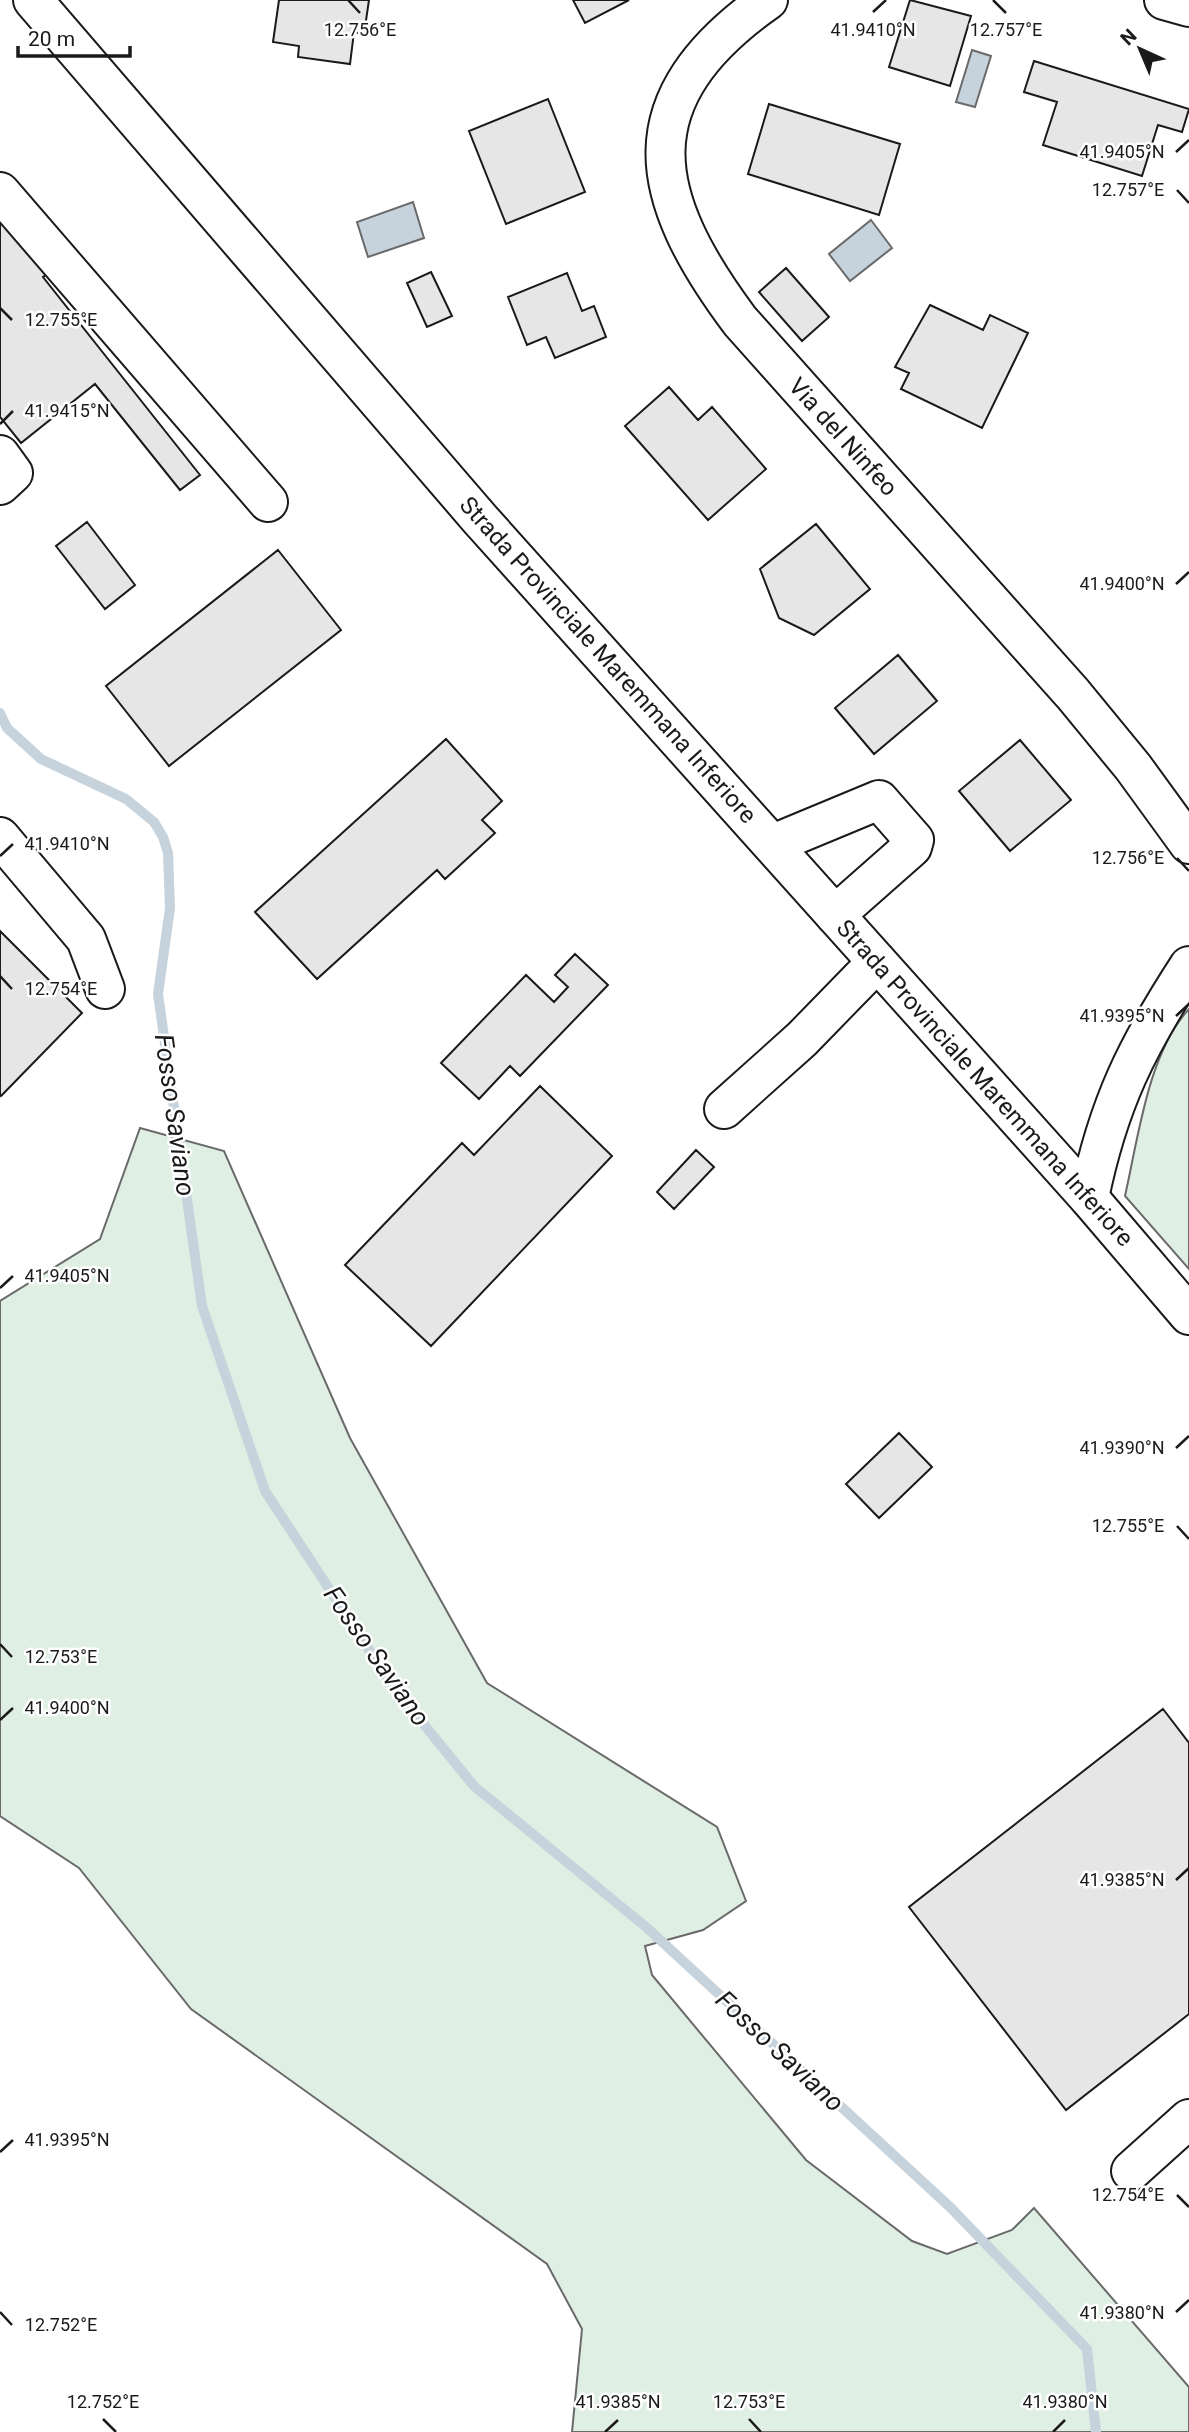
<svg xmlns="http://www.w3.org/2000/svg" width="1189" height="2432" font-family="Roboto,sans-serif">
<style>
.green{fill:#e0efe3;stroke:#6a6a6a;stroke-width:2}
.water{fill:#c6d2dc;stroke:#6a6a6a;stroke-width:2}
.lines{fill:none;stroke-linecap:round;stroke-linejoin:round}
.stream{stroke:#c6d2dc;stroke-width:10}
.building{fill:#e6e6e6;stroke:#1a1a1a;stroke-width:2}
.minor-casing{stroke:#1a1a1a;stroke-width:42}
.major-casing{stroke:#1a1a1a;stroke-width:42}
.minor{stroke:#fff;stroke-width:38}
.major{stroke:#fff;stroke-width:38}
.ticks{fill:none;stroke:#1a1a1a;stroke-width:2.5}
.labels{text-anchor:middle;stroke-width:5;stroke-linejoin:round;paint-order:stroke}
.street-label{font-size:24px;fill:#1a1a1a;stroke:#fff}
.water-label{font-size:26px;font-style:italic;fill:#1a1a1a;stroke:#fff}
.ticks-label{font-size:18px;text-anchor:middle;fill:#1a1a1a;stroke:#fff;stroke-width:5;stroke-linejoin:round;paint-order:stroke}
</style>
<rect width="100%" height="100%" fill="#fff"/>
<path class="green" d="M 1189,1009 L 1189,1269 L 1125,1196 C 1138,1139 1148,1053 1189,1009 Z
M 140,1128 L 224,1151 L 350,1438 L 487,1683 L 717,1827 L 746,1901 L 703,1930 L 645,1946 L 652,1975 L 806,2160 L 912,2241 L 947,2254 L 1012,2230 L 1034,2208 L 1189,2387 L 1189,2432 L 572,2432 L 582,2329 L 547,2264 L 191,2009 L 79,1868 L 0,1816 L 0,1301 L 100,1239 Z"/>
<path class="water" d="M 972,50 L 991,56 L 975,107 L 956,102 Z
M 413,202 L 424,238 L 368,257 L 357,222 Z
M 871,220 L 892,248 L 850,281 L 829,254 Z"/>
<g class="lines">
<path class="stream" d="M 0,713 L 7,728 L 41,759 L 126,799 L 154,822 L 163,837 L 168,853 L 170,908 L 158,994 L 202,1306 L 265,1491 L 395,1689 L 474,1786 L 646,1927 L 950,2207 L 1087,2349 L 1096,2432"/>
</g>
<path class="building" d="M 279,0 L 369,0 L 364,34 L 354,32 L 350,64 L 298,57 L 299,46 L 273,42 Z
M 573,0 L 629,0 L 585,23 Z
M 910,0 L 971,16 L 950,86 L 889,67 Z
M 1034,61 L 1189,109 L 1182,132 L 1158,125 L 1142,176 L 1043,145 L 1057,102 L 1024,92 Z
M 548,99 L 585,192 L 506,224 L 469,131 Z
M 769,104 L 900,144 L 879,215 L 748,174 Z
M 0,214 L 49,273 L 43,277 L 200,475 L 180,490 L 95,384 L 21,443 L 0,417 Z
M 786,268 L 829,317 L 802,341 L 759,292 Z
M 431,272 L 452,316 L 427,327 L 407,283 Z
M 567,273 L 582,311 L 594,306 L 606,337 L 555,358 L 546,337 L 527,345 L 508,297 Z
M 930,305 L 983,330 L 990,315 L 1028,333 L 982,428 L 901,389 L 909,373 L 895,367 Z
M 669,387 L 698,420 L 712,407 L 766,469 L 708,520 L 625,426 Z
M 87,522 L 135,585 L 105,609 L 56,546 Z
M 816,524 L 870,589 L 814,635 L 779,618 L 760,569 Z
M 278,550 L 341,630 L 169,766 L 106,686 Z
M 898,655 L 937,701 L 874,754 L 835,708 Z
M 446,739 L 502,801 L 482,820 L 495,833 L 445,879 L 437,870 L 317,979 L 255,912 Z
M 1020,740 L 1071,800 L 1010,851 L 959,791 Z
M 0,931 L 82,1013 L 1,1096 L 0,1095 Z
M 575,954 L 608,985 L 520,1076 L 510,1066 L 479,1099 L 441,1063 L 526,975 L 554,1002 L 568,987 L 555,975 Z
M 540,1086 L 612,1156 L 431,1346 L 345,1265 L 462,1143 L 474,1155 Z
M 696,1150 L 714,1167 L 674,1209 L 657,1192 Z
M 899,1433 L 932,1467 L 879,1518 L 846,1484 Z
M 1163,1709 L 1189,1743 L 1189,2014 L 1066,2110 L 909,1907 Z"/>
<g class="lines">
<g class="minor-casing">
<path id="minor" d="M 768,0 C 626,100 646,195 740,321 L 1073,694 L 1133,767 L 1189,844
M 1164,0 L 1189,7
M 0,192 L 268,502
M 0,455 L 13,473 L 0,485
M 0,837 L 86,939 L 105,989
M 773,844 L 879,800 L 914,840 L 912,847 L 835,915
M 724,1109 L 802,1039 L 877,962
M 1089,1198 C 1108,1104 1137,1046 1189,966
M 1131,2171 L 1189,2119"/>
</g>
<g class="major-casing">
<path id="major" d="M 33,0 L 479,518 L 1089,1198 L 1189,1315"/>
</g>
<use href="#minor" class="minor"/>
<use href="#major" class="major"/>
</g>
<path class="ticks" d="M 348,0 L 360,13M 993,0 L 1006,13M 873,12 L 886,0M 1176,152 L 1189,140M 1177,190 L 1189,203M 0,308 L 12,320M 0,424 L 13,411M 1176,584 L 1189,572M 0,856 L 13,844M 1177,858 L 1189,871M 0,976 L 12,989M 1176,1016 L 1189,1004M 0,1288 L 13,1276M 1176,1448 L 1189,1436M 1177,1526 L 1189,1539M 0,1644 L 12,1657M 0,1720 L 13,1708M 1176,1880 L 1189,1868M 0,2152 L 13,2140M 1177,2195 L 1189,2207M 0,2312 L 12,2325M 1176,2312 L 1189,2300M 103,2419 L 116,2432M 749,2419 L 761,2432M 605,2432 L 618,2420M 1053,2432 L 1065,2420"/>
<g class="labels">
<g class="street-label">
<text transform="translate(843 437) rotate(48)" y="8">Via del Ninfeo</text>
<text transform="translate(608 660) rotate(48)" y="8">Strada Provinciale Maremmana Inferiore</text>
<text transform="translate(985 1083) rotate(48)" y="8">Strada Provinciale Maremmana Inferiore</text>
</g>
<g class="water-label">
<text transform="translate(175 1115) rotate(82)" y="9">Fosso Saviano</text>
<text transform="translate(377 1656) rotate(55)" y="9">Fosso Saviano</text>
<text transform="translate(780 2051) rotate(43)" y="9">Fosso Saviano</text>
</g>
</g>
<g class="ticks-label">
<text x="873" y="36">41.9410°N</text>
<text x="360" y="36">12.756°E</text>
<text x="1006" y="36">12.757°E</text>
<text x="1122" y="158">41.9405°N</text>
<text x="1128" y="196">12.757°E</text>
<text x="61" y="326">12.755°E</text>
<text x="67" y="417">41.9415°N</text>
<text x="1122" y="590">41.9400°N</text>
<text x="67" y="850">41.9410°N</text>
<text x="1128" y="864">12.756°E</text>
<text x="61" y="995">12.754°E</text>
<text x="1122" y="1022">41.9395°N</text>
<text x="67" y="1282">41.9405°N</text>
<text x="1122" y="1454">41.9390°N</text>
<text x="1128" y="1532">12.755°E</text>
<text x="61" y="1663">12.753°E</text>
<text x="67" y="1714">41.9400°N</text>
<text x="1122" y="1886">41.9385°N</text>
<text x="67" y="2146">41.9395°N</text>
<text x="1128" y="2201">12.754°E</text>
<text x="1122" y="2319">41.9380°N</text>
<text x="61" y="2331">12.752°E</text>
<text x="103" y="2408">12.752°E</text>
<text x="749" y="2408">12.753°E</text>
<text x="618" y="2408">41.9385°N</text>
<text x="1065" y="2408">41.9380°N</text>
</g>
<g transform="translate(1140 49) rotate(316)" stroke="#ffffff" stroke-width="5" paint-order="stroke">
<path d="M0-5L12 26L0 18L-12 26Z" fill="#1a1a1a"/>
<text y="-10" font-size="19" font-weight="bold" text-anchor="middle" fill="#1a1a1a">N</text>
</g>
<path d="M18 46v10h112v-10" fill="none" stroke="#1a1a1a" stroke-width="3.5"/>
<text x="28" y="46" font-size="21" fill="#1a1a1a" stroke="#ffffff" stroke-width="5" paint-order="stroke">20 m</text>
</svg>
